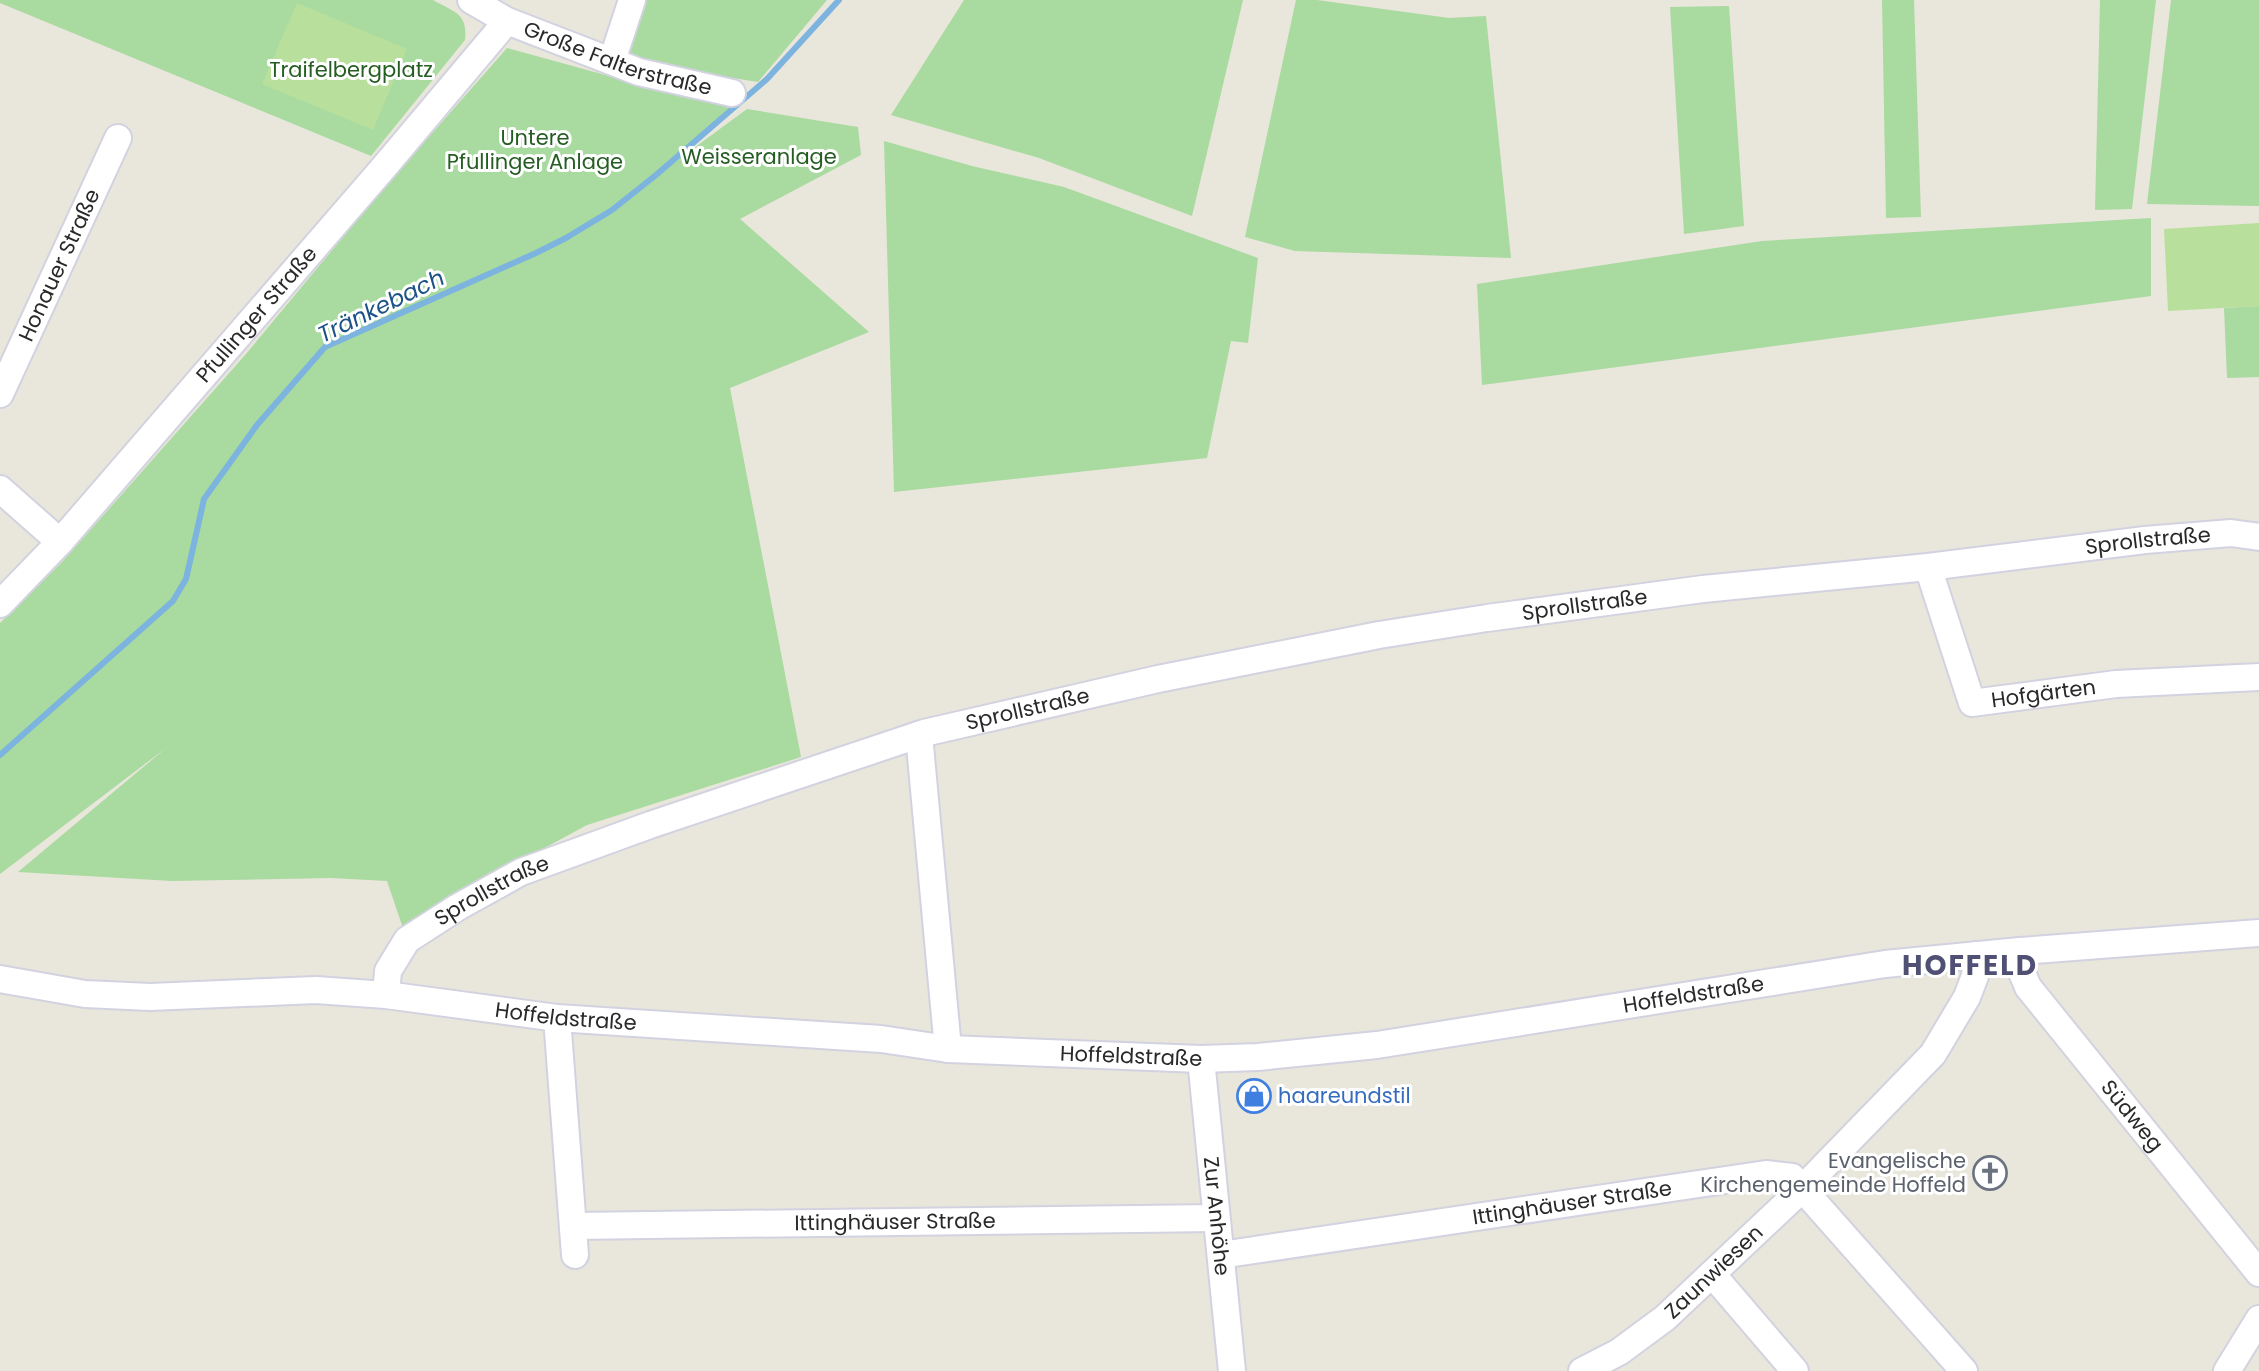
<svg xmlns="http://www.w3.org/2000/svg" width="2259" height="1371" font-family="Poppins,sans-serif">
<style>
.green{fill:#a9da9f}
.pitch{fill:#b8e09c}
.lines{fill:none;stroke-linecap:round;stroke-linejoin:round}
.stream{stroke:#7cb4df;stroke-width:6}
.minor-casing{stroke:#d2d2e0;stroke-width:30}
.minor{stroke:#fff;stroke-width:26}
.labels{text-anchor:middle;stroke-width:6;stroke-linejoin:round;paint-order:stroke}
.street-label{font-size:21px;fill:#292929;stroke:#fff}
.park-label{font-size:21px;fill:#255d22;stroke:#fff}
.shop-label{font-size:21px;fill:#366cbe;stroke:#fff;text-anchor:start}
.worship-label{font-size:21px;fill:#5b616d;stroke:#fff;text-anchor:end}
.water-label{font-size:23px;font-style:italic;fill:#1d5288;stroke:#fff}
.district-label{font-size:28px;font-weight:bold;letter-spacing:2px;fill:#4f5074;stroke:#fff}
</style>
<rect width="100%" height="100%" fill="#e9e6dc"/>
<path class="green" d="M 0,0 L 433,0 C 454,12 468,13 465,40 L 371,156 L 0,3 Z
M 645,0 L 827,0 L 758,82 L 622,60 Z
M 964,0 L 1243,0 L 1192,216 L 1039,158 L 891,115 Z
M 1296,0 L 1317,0 L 1449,18 L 1486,16 L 1511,258 L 1295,251 L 1245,237 Z
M 1882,0 L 1914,0 L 1921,217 L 1886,218 Z
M 2100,0 L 2156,0 L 2132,209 L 2095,210 Z
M 2171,0 L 2259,0 L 2259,206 L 2147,204 Z
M 1729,6 L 1744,226 L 1684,234 L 1670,7 Z
M 507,48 L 638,84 L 741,101 L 673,160 L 675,162 L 747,109 L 858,127 L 861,155 L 740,219 L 869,332 L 730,388 L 801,757 L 587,825 L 502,871 L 407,940 L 387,881 L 331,878 L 172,881 L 18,872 L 166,748 L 0,874 L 0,623 L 62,562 L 246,354 L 378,195 Z
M 884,141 L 972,166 L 1064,187 L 1258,258 L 1248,343 L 1231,341 L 1207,458 L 894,492 Z
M 2151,218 L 2151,296 L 1482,385 L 1477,284 L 1762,241 Z
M 2259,306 L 2259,377 L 2227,378 L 2224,308 Z"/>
<path class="pitch" d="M 297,3 L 407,49 L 373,130 L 262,84 Z
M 2259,223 L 2259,306 L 2168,311 L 2164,229 Z"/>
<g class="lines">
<path class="stream" d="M 0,755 L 173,601 L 186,579 L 204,499 L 257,425 L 325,347 L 536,253 L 566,238 L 612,210 L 656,175 L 767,79 L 839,0"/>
<g class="minor-casing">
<g id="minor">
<path id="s1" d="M 471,0 L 507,21 L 639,72 L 732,93"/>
<path d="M 612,61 L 632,0"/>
<path id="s2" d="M 0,394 L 118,138"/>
<path d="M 0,489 L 60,542"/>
<path id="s3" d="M 1928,567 L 1972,703 L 2116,684 L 2259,677"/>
<path id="s4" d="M 0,604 L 60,542 L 385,166 L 507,21"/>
<path d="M 919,735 L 948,1049"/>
<path id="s5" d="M 2020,951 L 2021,970 L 2028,987 L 2259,1273"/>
<path id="s6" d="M 0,979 L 85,994 L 150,997 L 316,990 L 386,995 L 557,1018 L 881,1039 L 948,1049 L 1201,1059 L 1258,1057 L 1377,1045 L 1885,964 L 2020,951 L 2259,933"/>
<path id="s7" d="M 386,995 L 388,971 L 407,940 L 458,907 L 521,872 L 650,825 L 924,733 L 1158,679 L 1379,635 L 1487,618 L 1703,589 L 1928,567 L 2145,540 L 2231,533 L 2259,537"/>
<path d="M 557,1018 L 575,1255"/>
<path id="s8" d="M 1201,1059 L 1232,1371"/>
<path id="s9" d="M 573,1226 L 1216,1218"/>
<path id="s10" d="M 1221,1255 L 1766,1174 L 1792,1177 L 1964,1371"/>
<path d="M 1712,1274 L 1795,1371"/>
<path id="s11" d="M 1582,1371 L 1619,1352 L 1665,1318 L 1803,1188 L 1933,1054 L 1967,997 L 1975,976 L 1977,955"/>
<path d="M 2227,1371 L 2259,1319"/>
</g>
</g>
<use href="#minor" class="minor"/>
</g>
<defs>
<g id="shop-ring" transform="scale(1.75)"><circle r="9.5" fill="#fff" stroke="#3f7fe0" stroke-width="1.5"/><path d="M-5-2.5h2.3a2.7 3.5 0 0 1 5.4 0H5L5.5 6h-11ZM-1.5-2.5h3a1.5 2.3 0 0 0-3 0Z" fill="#3f7fe0"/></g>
<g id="church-ring" transform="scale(1.75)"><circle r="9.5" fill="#fff" stroke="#6b7280" stroke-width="1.5"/><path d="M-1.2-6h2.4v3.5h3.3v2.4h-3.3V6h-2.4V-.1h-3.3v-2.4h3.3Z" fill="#6b7280"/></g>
</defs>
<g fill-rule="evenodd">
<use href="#shop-ring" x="1254" y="1096"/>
<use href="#church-ring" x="1990" y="1173"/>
</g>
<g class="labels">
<g class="street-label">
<text dy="7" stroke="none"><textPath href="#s1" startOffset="159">Große Falterstraße</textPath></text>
<text dy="7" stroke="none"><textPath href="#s2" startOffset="142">Honauer Straße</textPath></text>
<text dy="7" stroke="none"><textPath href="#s4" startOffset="387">Pfullinger Straße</textPath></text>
<text dy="7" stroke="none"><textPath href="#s7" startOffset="1860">Sprollstraße</textPath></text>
<text dy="7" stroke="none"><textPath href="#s7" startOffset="1293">Sprollstraße</textPath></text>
<text dy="7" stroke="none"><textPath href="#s3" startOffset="215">Hofgärten</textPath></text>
<text dy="7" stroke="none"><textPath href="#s7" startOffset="726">Sprollstraße</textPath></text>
<text dy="7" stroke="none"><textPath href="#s7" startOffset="159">Sprollstraße</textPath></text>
<text dy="7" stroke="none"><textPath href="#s6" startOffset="1703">Hoffeldstraße</textPath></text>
<text dy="7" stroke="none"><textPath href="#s6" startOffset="569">Hoffeldstraße</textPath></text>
<text dy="7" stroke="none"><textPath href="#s6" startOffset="1136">Hoffeldstraße</textPath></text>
<text dy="7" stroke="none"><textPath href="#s5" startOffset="203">Südweg</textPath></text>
<text dy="7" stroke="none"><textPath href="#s10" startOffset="355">Ittinghäuser Straße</textPath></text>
<text dy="7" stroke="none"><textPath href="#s8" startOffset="158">Zur Anhöhe</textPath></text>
<text dy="7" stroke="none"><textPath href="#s9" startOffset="322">Ittinghäuser Straße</textPath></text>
<text dy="7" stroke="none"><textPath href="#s11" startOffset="166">Zaunwiesen</textPath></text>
</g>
<g class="park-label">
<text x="351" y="77">Traifelbergplatz</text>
<text x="535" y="145">Untere<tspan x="535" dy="24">Pfullinger Anlage</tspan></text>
<text x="759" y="164">Weisseranlage</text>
</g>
<g class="shop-label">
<text x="1278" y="1103">haareundstil</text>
</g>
<g class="worship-label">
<text x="1966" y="1168">Evangelische<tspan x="1966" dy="24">Kirchengemeinde Hoffeld</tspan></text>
</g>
<g class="water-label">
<text transform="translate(381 306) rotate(-26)" y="8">Tränkebach</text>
</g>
<g class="district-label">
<text x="1970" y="975">HOFFELD</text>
</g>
</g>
</svg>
